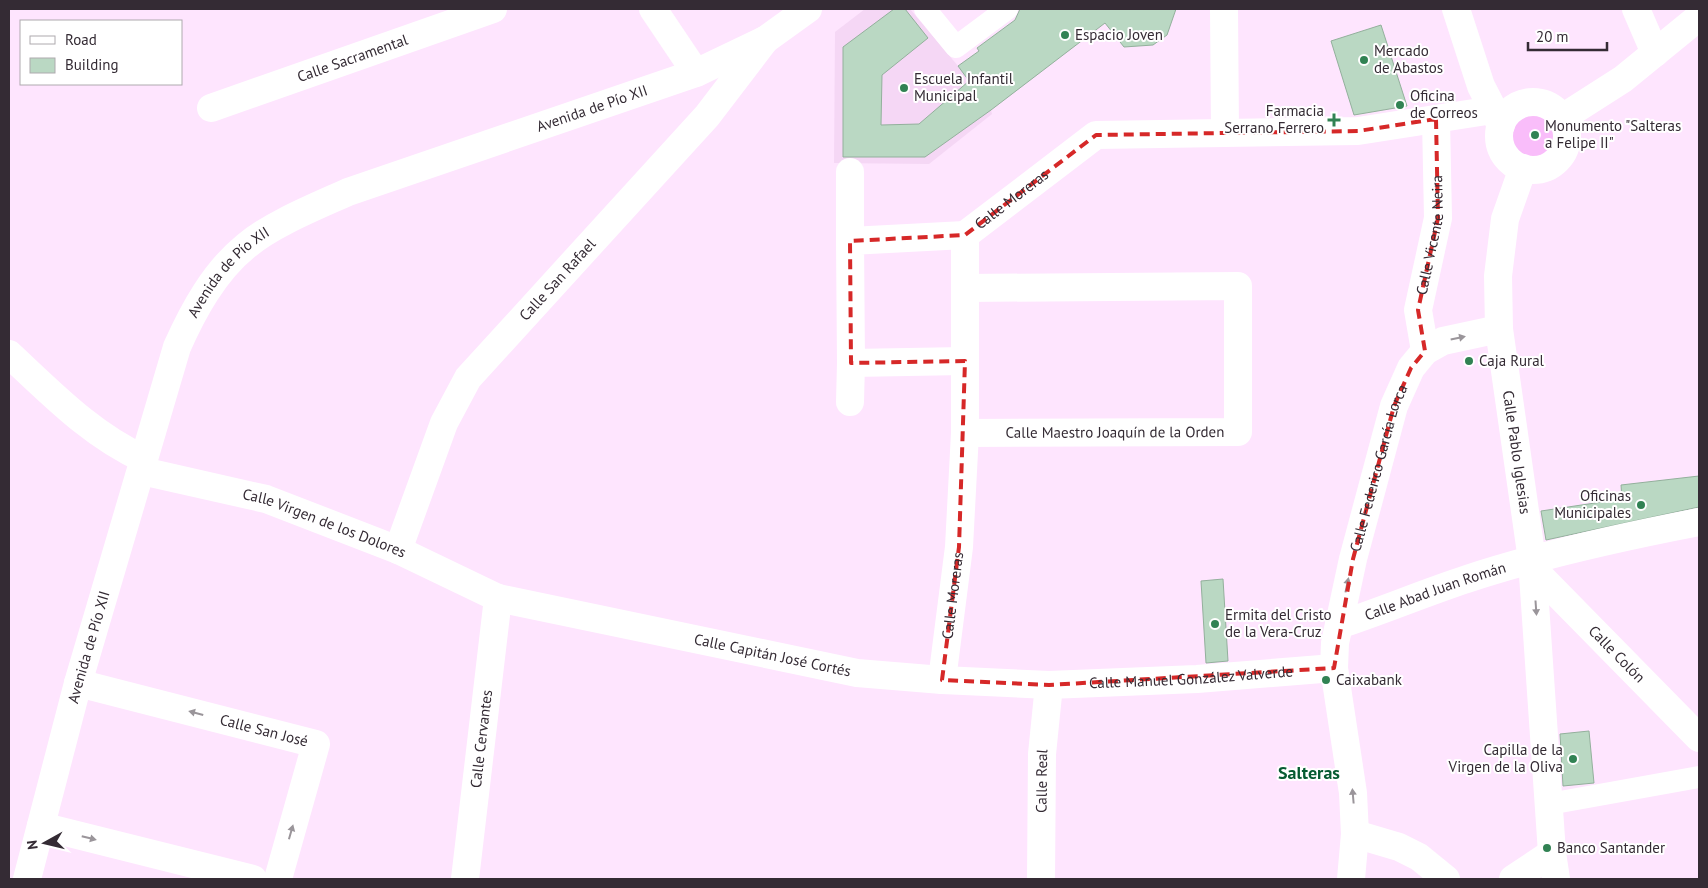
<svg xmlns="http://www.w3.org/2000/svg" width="1708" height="888" font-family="'PT Sans',sans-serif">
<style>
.built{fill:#f5d7f5}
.green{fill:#f9bdfa}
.building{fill:#bad8c3;stroke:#93b09c}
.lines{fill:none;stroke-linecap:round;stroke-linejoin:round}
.pedestrian{stroke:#fff;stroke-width:22}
.minor{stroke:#fff;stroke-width:28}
.secondary{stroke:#fff;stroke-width:28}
.oneway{fill:#9a959a}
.marked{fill:none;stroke:#d62828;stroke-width:4;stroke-dasharray:10 6;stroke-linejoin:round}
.poi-dot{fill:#318253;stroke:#fff;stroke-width:2}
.labels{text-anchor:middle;stroke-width:4;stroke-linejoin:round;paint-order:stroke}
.poi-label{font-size:15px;fill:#342b34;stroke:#fff;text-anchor:start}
.street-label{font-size:15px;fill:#342b34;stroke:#fff}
.quarter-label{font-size:18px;font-weight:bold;fill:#065b32;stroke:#fff}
</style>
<rect width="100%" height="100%" fill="#fee5fe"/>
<path class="built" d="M 865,9 L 910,9 L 958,66 L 991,110 L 992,114 L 929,164 L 834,163 L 835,32 Z"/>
<path class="green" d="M1507 136a27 27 0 1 1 54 0a27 27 0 1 1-54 0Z"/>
<path class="building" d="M 894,9 L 905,9 L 928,38 L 882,75 L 881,125 L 919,124 L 969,81 L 958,66 L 979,51 L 977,48 L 1015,20 L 1020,9 L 1176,9 L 1167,35 L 1153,45 L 1124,47 L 1105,23 L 991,110 L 925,157 L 843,157 L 843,47 Z
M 1381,25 L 1407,106 L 1354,115 L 1331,41 Z
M 1699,476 L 1699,507 L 1546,540 L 1541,511 L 1622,499 L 1621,485 Z
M 1223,579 L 1228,661 L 1206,663 L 1201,581 Z
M 1589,731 L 1594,783 L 1563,786 L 1560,734 Z"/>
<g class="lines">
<path class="pedestrian" d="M 925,9 L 956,47 L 1007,9
M 1549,804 L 1699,777"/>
<g class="minor">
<path d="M 653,9 L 696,73"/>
<path d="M 1224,9 L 1225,132"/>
<path d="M 1456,9 L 1481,86 L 1501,125"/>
<path d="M 1636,9 L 1655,53"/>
<circle cx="1533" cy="136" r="34"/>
<path id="s1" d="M 211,108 L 493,9"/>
<path d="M 1562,118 L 1623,79 L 1699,17"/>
<path id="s2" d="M 1523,168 L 1505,219 L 1498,276 L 1499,329 L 1532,560 L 1552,853 L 1556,879"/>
<path d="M 850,241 L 850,172"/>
<path id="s3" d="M 1425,351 L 1418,310 L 1438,218 L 1436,119"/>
<path d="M 9,354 C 51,393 91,435 144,459"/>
<path d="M 965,361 L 851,363 L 850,241 L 965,235"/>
<path d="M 850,402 L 851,363"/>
<path id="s4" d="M 965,433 L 1238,432 L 1238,286 L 965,288"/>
<path id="s5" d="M 142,471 L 266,499 L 398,550 L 498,598 L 857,673 L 942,680 L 1049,685 L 1197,679 L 1334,668"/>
<path id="s6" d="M 398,550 L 444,423 L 468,378 L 707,116 L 765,40"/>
<path id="s7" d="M 1534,570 L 1699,738"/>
<path id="s8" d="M 1339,625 C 1382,611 1424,593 1467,579 C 1543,554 1621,537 1699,522"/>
<path id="s9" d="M 942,680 L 959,547 L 965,433 L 965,235 L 1096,135 L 1358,131 L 1493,110"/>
<path id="s10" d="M 78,683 L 316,744 L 278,879"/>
<path d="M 41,826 L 253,879"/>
<path d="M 1355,834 L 1399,847 L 1419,857 L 1446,879"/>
<path id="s11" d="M 465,879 L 498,598"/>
<path id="s12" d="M 1041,879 L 1042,754 L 1049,685"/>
<path id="s13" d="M 1351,879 L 1355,834 L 1353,793 L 1334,668 L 1335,643 L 1353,559 L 1394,406 L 1411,368 L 1425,351 L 1443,341 L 1499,329"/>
<path d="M 1513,879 L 1552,853"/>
</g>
<path class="secondary" id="s14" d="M 27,879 L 78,683 L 177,347 C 193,311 214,272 246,246 C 272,224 317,206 348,192 L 696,73 L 765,40 L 808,9"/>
</g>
<defs><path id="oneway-solid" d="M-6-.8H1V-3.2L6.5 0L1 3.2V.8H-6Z" transform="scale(1.25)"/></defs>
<g class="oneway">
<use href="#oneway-solid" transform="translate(1458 338) rotate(-12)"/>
<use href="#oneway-solid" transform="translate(1347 585) rotate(-78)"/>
<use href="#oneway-solid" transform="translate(1536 608) rotate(86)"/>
<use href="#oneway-solid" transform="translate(196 713) rotate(-165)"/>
<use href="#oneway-solid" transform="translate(1353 796) rotate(-95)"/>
<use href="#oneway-solid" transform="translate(291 832) rotate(-74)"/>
<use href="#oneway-solid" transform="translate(89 838) rotate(14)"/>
</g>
<path class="marked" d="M 1436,119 L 1438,218 L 1418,310 L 1425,351 L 1411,368 L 1394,406 L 1353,559 L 1334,668 L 1049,685 L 942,680 L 959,547 L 965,361 L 851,363 L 850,241 L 965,235 L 1096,135 L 1358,131 Z"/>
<g class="poi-dot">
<circle cx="1065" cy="35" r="5"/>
<circle cx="1364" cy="60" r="5"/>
<circle cx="904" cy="88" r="5"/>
<circle cx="1400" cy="105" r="5"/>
<path d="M1331.5 112.5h5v5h5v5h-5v5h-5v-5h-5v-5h5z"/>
<circle cx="1535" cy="135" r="5"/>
<circle cx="1469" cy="361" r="5"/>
<circle cx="1641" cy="505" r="5"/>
<circle cx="1215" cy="624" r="5"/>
<circle cx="1326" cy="680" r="5"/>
<circle cx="1573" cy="759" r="5"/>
<circle cx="1547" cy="848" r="5"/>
</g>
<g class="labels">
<g class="poi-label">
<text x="1075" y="40">Espacio Joven</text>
<text x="1374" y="56">Mercado<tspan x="1374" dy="17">de Abastos</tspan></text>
<text x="914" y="84">Escuela Infantil<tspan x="914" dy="17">Municipal</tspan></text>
<text x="1410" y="101">Oficina<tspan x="1410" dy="17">de Correos</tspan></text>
<text x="1324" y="116" text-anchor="end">Farmacia<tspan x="1324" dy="17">Serrano Ferrero</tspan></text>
<text x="1545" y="131">Monumento "Salteras<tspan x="1545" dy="17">a Felipe II"</tspan></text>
<text x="1479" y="366">Caja Rural</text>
<text x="1631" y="501" text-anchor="end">Oficinas<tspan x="1631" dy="17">Municipales</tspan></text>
<text x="1225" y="620">Ermita del Cristo<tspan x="1225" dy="17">de la Vera-Cruz</tspan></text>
<text x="1336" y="685">Caixabank</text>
<text x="1563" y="755" text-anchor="end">Capilla de la<tspan x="1563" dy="17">Virgen de la Oliva</tspan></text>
<text x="1557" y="853">Banco Santander</text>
</g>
<g class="street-label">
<text dy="5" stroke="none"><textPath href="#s1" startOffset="150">Calle Sacramental</textPath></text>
<text dy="5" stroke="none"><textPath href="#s14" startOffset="1050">Avenida de Pío XII</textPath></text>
<text dy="5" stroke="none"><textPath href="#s9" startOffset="505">Calle Moreras</textPath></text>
<text dy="5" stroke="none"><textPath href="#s3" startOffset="118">Calle Vicente Neira</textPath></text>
<text dy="5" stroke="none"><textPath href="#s14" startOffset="645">Avenida de Pío XII</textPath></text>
<text dy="5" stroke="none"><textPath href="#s6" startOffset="319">Calle San Rafael</textPath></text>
<text dy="5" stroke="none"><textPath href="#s4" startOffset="150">Calle Maestro Joaquín de la Orden</textPath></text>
<text dy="5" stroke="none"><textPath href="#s2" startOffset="289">Calle Pablo Iglesias</textPath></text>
<text dy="5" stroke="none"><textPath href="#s13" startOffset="418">Calle Federico García Lorca</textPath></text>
<text dy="5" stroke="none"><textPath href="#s5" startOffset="190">Calle Virgen de los Dolores</textPath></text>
<text dy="5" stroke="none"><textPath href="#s8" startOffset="102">Calle Abad Juan Román</textPath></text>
<text dy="5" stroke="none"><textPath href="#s9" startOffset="85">Calle Moreras</textPath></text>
<text dy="5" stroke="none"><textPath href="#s14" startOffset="240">Avenida de Pío XII</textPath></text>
<text dy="5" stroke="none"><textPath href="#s7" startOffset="118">Calle Colón</textPath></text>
<text dy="5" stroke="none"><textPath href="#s5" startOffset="660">Calle Capitán José Cortés</textPath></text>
<text dy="5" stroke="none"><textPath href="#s5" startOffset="1081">Calle Manuel González Valverde</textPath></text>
<text dy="5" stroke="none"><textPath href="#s10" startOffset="192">Calle San José</textPath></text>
<text dy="5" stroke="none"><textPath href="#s11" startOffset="141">Calle Cervantes</textPath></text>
<text dy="5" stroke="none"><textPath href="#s12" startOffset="98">Calle Real</textPath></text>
</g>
<g class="quarter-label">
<text x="1309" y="779">Salteras</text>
</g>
</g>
<rect width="1708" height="888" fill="none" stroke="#342b34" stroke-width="20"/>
<rect x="20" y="20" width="162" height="65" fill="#ffffff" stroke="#aeaaae"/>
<rect x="30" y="36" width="25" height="8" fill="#ffffff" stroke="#aeaaae"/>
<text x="65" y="45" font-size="15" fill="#342b34">Road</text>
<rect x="30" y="58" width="25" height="15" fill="#bad8c3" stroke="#aeaaae"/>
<text x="65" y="70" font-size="15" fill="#342b34">Building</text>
<g transform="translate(45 843) rotate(262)" stroke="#ffffff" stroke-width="4" paint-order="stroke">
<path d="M0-4L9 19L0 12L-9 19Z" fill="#342b34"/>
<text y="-8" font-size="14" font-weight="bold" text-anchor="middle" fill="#342b34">N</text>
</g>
<path d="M1528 42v8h79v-8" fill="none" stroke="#342b34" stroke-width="2.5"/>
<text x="1536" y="42" font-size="15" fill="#342b34" stroke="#ffffff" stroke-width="4" paint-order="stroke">20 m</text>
</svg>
